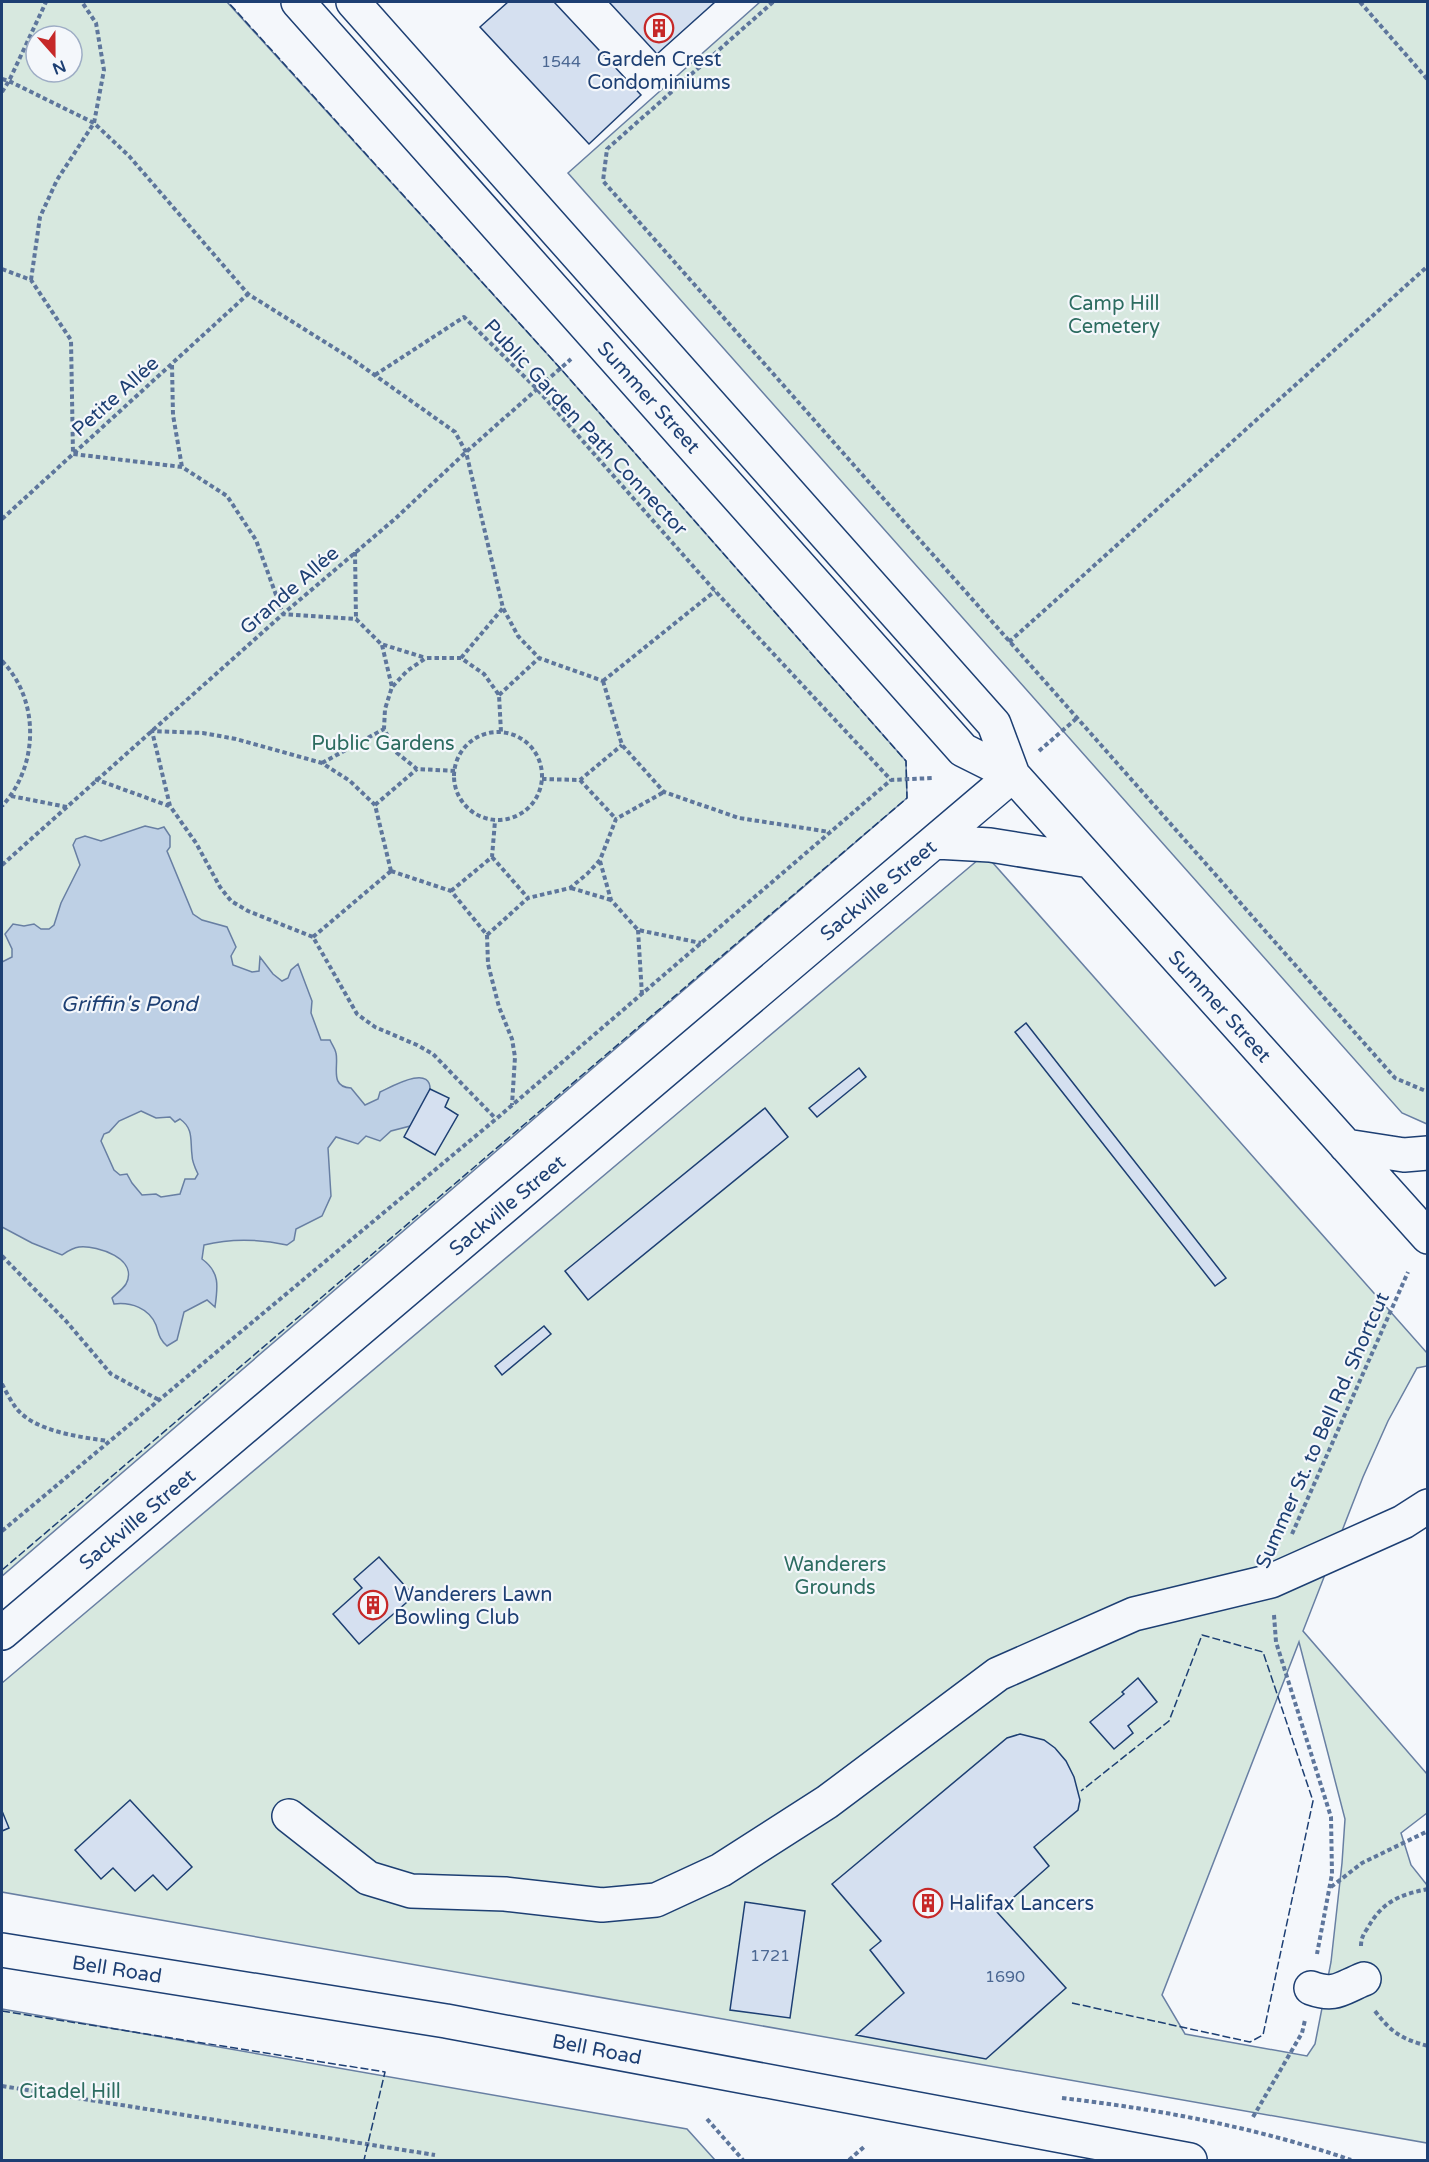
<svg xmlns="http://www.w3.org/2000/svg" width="1429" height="2162" font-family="'Varela Round',sans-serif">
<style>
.green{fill:#d7e8df;stroke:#687fa3;stroke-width:1.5;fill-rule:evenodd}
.water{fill:#bed0e5;stroke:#687fa3;stroke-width:1.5;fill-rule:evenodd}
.building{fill:#d5e0f0;stroke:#1d3f73;stroke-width:1.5}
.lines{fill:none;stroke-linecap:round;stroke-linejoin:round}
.minor-casing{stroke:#1d3f73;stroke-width:36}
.path{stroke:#5e769c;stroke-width:4;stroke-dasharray:4.5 3;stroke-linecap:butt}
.minor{stroke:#f4f7fb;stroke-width:33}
.fence{stroke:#1d3f73;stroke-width:1.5;stroke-dasharray:8 3;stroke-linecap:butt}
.labels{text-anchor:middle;stroke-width:4.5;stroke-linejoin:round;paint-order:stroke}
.number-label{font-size:16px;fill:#4b6792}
.poi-label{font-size:20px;fill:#1d3f73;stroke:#f4f7fb;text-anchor:start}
.park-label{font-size:20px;fill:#2c6c60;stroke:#f4f7fb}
.street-label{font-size:20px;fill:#1d3f73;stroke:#f4f7fb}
.water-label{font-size:21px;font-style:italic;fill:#1d3f73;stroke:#f4f7fb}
</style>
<rect width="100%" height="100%" fill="#f4f7fb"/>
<path class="green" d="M 2,2 L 227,2 L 560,368 L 906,761 L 907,798 L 2,1576 ZM 36,36 L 72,36 L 72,72 L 36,72 Z
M 760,2 L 1427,2 L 1427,1124 L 1402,1113 L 568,173 Z
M 985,854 L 1427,1353 L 1427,1366 L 1417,1368 L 1388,1421 L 1363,1477 L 1303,1631 L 1427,1774 L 1427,1813 L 1401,1833 L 1411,1865 L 1427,1885 L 1427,2143 L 2,1892 L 2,1683 ZM 1299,1642 L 1345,1819 L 1342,1863 L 1331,1962 L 1315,2044 L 1307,2056 L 1185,2034 L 1162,1995 Z
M 2,2009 L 687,2129 L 715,2160 L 2,2160 Z"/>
<path class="water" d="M 145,826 L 158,829 L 164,827 L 170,836 L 170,847 L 167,851 L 193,914 L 202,920 L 227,927 L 236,947 L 231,956 L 233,965 L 252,972 L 259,971 L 260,957 L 273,974 L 282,981 L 288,978 L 291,970 L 298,964 L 312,1001 L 311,1013 L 321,1040 L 330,1040 C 332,1045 335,1048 336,1053 C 339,1066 329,1087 351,1088 L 365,1105 L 378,1099 L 380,1092 C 391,1087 432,1063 430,1091 C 429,1099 418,1117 414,1125 L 391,1131 L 380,1141 L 366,1136 L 358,1144 L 336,1137 L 328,1148 L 331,1196 L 322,1216 L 296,1229 L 294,1240 L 287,1245 C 259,1239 232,1238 204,1245 L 202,1259 C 220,1272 218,1286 215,1307 L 207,1300 L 184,1312 L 177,1340 L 167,1346 C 159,1339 159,1334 156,1325 C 149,1308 131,1302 114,1304 L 112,1298 C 116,1294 123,1289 126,1284 C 139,1259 98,1245 79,1247 C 72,1248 68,1251 62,1255 L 32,1243 L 2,1227 L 2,962 L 12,957 L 12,949 L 5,934 L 13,924 L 24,926 L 34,924 L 41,929 L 49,929 L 54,925 L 61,903 L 80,865 L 73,845 L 76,839 L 85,836 L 101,841 ZM 141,1111 L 156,1118 L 170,1117 L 175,1122 L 180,1119 C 194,1129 190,1140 192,1155 C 192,1162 195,1168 198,1174 L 195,1179 L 185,1179 L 180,1194 L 161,1197 L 156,1194 L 142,1195 L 132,1183 L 127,1174 L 120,1175 L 114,1170 L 101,1141 L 104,1134 L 109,1132 L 119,1121 Z"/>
<path class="building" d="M 508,2 L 554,2 L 641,95 L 589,144 L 480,27 Z
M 609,2 L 715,2 L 657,54 Z
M 1026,1023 L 1226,1278 L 1215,1286 L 1015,1032 Z
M 859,1068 L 866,1077 L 817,1117 L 809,1108 Z
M 430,1089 L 449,1098 L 445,1107 L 458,1115 L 435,1155 L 404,1137 Z
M 765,1108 L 788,1137 L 588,1300 L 565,1271 Z
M 544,1326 L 551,1334 L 502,1375 L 495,1366 Z
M 379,1557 L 414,1596 L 359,1644 L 333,1614 L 362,1588 L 354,1579 Z
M 1138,1678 L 1157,1702 L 1128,1726 L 1133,1733 L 1114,1749 L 1090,1722 L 1124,1694 L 1122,1692 Z
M 1020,1734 L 1044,1740 L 1055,1748 L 1066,1761 L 1074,1777 L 1080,1800 L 1078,1810 L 1034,1847 L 1049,1866 L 997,1912 L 1066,1988 L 986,2059 L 856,2035 L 904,1993 L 870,1950 L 881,1941 L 832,1884 L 1007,1738 Z
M 130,1800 L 192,1867 L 167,1890 L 153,1875 L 135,1891 L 113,1868 L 101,1879 L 75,1850 Z
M 2,1811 L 9,1828 L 2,1831 Z
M 745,1902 L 805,1911 L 790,2018 L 730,2010 Z"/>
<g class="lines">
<g class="minor-casing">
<path id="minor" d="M 298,2 L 963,750 L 1013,775
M 353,2 L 994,724 L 1013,775 L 1428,1237
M 936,842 L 990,845 L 1090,861
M 1346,1146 L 1404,1155 L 1428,1153
M 2,1633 L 1013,775
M 289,1816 L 368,1878 L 411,1891 L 505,1894 L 602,1905 L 656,1900 L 721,1870 L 827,1802 L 998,1674 L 1134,1614 L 1271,1581 L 1403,1522 L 1428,1506
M 2,1950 L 446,2021 L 1190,2160
M 1311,1988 C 1336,1997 1341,1988 1364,1979"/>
</g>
<path class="path" d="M 773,2 L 607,149 L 603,181 L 1395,1078 L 1428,1092
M 1360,2 L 1428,80
M 2,79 L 9,81 L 94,123 L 129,156 L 248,294 L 352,359 L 455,432 L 466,452 L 503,608 L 518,636 L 539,658 L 603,681
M 2,92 L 9,81 L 46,2
M 2,269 L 31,280 L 71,340 L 73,454 L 182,467 L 227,496 L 256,540 L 283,614 L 356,619 L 381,644 L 426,658
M 31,280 L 40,217 L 57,180 L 94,123 L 104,70 L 96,23 L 82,2
M 172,365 L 173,415 L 182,467
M 375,375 L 464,317 L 537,389 L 715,591 L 891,780 L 932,778
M 2,519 L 248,294
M 355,552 L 356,619
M 1009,642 L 1428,266
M 382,645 L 392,687
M 461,658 L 503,608
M 2,661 C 40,700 39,766 2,806
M 603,681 L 622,745 L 664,792 L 739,818 L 830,832
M 603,681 L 715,591
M 499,695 L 539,658
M454 776a44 44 0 1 1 88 0a44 44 0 1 1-88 0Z
M 1039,751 L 1077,718
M 322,763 L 384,729
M 455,771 L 417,769 L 397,753 L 384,729 L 385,709 L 392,687 L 407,671 L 426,658 L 461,658 L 484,674 L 499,695 L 501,732
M 95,779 L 169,806
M 542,779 L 580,780 L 622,745
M 580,780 L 616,819
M 11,796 L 67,807
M 375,805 L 417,769
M 492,857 L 528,898
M 600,861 L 611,900 L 638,930 L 701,943
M 2,865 L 283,614 L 396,518 L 466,452 L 571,359
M 391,871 L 375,805 L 350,781 L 322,763 L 236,739 L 203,733 L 152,731 L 170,806 L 196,843 L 220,887 L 231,901 L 248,911 L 313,937 L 357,1014 L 375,1027 L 417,1045 L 433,1054 L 496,1119
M 391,871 L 451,891 L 487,935 L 488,964 L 499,1007 L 512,1039 L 515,1057 L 512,1105
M 571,888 L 611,900
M 451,891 L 492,857 L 495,821
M 638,930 L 642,995
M 487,935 L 528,898 L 570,888 L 587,874 L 600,860 L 616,819 L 664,792
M 313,937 L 391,871
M 2,1256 L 66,1321 L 111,1374 L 159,1400
M 2,1384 C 6,1392 11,1401 16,1408 C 35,1432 81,1437 108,1441
M 2,1531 L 496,1119 L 891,780
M 1292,1534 L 1408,1272
M 1274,1615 L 1276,1642 L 1331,1817 L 1332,1874 L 1317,1954
M 1331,1887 L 1362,1863 L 1428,1831
M 1361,1946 C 1361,1939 1363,1935 1367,1929 C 1382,1902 1398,1895 1428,1889
M 1375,2011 C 1391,2032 1401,2039 1428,2046
M 2,2086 L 435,2155
M 1062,2098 C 1158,2109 1259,2128 1351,2160
M 1253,2117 L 1302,2033 L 1305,2020
M 707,2119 L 743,2160
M 849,2160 L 865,2146"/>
<use href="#minor" class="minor"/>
<path class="fence" d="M 2,1570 L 907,798 L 906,761 L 560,368 L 228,2
M 1072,2003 L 1250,2042 L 1263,2035 L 1313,1801 L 1263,1652 L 1202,1635 L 1169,1721 L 1081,1791
M 2,2011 L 385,2072 L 364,2160"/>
</g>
<defs>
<g id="building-ring" transform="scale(1.5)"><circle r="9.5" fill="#f4f7fb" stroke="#c62828" stroke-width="1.5"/><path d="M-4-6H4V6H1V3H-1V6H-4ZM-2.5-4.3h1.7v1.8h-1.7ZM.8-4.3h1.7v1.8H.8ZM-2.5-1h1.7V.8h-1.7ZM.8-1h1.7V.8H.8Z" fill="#c62828"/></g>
</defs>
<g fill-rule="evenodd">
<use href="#building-ring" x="659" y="28"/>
<use href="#building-ring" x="373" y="1605"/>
<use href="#building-ring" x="928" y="1903"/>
</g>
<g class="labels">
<g class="number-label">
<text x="561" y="67">1544</text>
<text x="770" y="1961">1721</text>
<text x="1005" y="1982">1690</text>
</g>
<g class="poi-label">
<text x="659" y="66" text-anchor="middle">Garden Crest<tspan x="659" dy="23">Condominiums</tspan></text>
<text x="394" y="1601">Wanderers Lawn<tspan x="394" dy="23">Bowling Club</tspan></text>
<text x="949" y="1910">Halifax Lancers</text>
</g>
<g class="park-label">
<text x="1114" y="310">Camp Hill<tspan x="1114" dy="23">Cemetery</tspan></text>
<text x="383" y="750">Public Gardens</text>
<text x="835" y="1571">Wanderers<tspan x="835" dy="23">Grounds</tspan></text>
<text x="70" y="2098">Citadel Hill</text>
</g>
<g class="street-label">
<text transform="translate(115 396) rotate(-42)" y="7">Petite Allée</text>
<text transform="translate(649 397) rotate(48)" y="7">Summer Street</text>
<text transform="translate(586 427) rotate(47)" y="7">Public Garden Path Connector</text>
<text transform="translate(289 590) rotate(-41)" y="7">Grande Allée</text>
<text transform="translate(878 890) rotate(-40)" y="7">Sackville Street</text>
<text transform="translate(1220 1006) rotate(48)" y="7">Summer Street</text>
<text transform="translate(507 1205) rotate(-40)" y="7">Sackville Street</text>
<text transform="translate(1322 1430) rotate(-66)" y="7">Summer St. to Bell Rd. Shortcut</text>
<text transform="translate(137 1519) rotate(-40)" y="7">Sackville Street</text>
<text transform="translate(117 1969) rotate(9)" y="7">Bell Road</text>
<text transform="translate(597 2049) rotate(11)" y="7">Bell Road</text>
</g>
<g class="water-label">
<text x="129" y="1011">Griffin's Pond</text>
</g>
</g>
<rect width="1429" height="2162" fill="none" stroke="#1d3f73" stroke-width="6"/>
<g transform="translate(54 54) rotate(159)"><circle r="28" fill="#f4f7fb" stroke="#9eadc5" stroke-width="1.5"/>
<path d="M0-4.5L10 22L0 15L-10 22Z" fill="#c62828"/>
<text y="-9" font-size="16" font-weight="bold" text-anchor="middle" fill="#1d3f73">N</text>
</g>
</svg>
